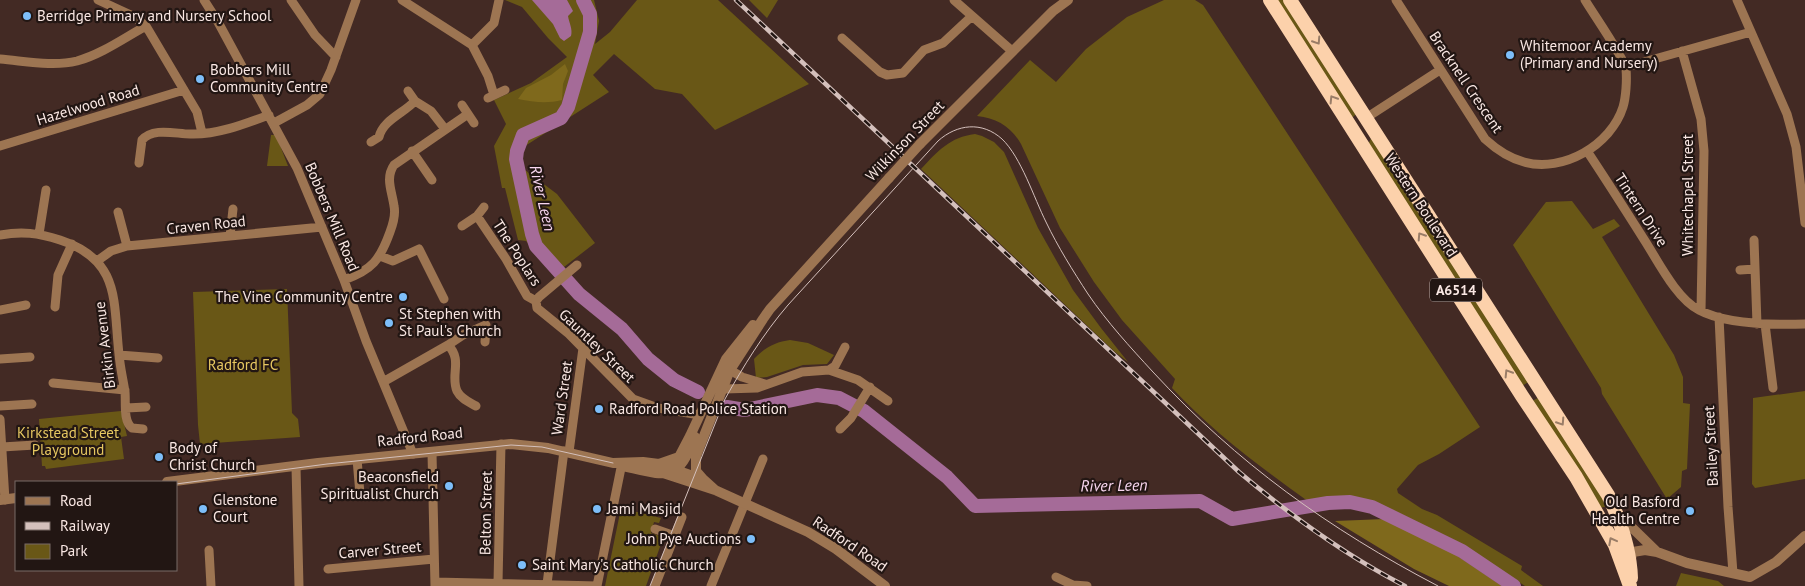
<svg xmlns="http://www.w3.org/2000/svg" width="1805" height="586" font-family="'PT Sans',sans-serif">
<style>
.green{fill:#695716}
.forest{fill:#7f691c}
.water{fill:#a56b98}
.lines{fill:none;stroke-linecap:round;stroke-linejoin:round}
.river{stroke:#a56b98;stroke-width:14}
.minor{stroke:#9d7552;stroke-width:9}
.tertiary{stroke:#9d7552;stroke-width:10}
.trunk{stroke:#fcd1ab;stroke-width:14}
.tram{stroke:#d4c0bc;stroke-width:1}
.rail-casing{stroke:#d4c0bc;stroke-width:4.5}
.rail{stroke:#221613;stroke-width:2.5;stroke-dasharray:8;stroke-linecap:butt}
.tertiary-bridge{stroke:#9d7552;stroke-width:10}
.oneway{stroke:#9a7d67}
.poi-dot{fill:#7dbef9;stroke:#221613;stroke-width:2}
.labels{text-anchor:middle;stroke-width:4.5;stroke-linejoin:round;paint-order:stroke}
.shield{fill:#221613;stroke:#b8a8a5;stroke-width:1}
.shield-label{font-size:14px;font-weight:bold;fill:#f9e7e3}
.poi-label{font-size:15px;fill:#f9e7e3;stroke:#221613;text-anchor:start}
.street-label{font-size:15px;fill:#f9e7e3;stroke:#221613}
.park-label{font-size:15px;fill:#e6c761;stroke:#221613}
.water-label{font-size:16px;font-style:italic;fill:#f8d6ef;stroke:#221613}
</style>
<rect width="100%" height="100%" fill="#432a24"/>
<path class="green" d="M 505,0 L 594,0 L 599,21 L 595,44 L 610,32 L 637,0 L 718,0 L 809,84 L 715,130 L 682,94 L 655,89 L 614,54 L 593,75 L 609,92 L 522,148 L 521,167 L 557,194 L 595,243 L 555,274 L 526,241 L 518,240 L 505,188 L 502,188 L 494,146 L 506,124 L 494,100 L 531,83 L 567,57 L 548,38 L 522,7 Z
M 749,0 L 778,0 L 767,18 Z
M 1164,0 L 1195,0 L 1203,5 L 1480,427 L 1439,454 L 1418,465 L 1397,489 L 1398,493 L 1422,509 L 1437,515 L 1522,566 L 1521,570 L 1543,586 L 1525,586 L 1471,550 L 1374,503 L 1363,499 L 1344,497 L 1309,502 C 1259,466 1214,433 1172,388 L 1175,379 L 1122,320 L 1094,282 L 1060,228 L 1021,144 C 1011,127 997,118 977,116 L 1030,60 L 1056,82 L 1086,49 L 1127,17 Z
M 1277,0 L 1286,0 L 1356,114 L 1353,117 L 1351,116 Z
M 975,134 L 982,136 L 994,142 L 1004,152 L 1038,228 L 1073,290 L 1101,328 L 1128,362 L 1115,352 L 921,169 C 938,151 950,137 975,134 Z
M 271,135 L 276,135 L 288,166 L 267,166 Z
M 1372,136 L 1462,275 L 1460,280 L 1455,280 L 1368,145 Z
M 1572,201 L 1593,229 L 1614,219 L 1620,226 L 1602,237 L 1674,355 L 1683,377 L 1683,403 L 1690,404 L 1687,469 L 1682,471 L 1681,487 L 1667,499 L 1602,394 L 1601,388 L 1513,245 L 1546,202 Z
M 287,289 L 292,413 L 298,419 L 300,437 L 200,444 L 198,425 L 193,292 Z
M 1472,292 L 1530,381 L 1522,386 L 1465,297 Z
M 790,340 L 808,343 L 834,355 L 827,364 L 803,365 L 767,377 L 756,378 L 754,359 C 764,348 775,342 790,340 Z
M 1805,391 L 1805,479 L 1755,488 L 1752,484 L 1753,398 Z
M 1540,397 L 1608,506 L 1600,508 L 1532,401 Z
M 121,411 L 127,436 L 121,437 L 124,459 L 46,469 L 45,466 L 42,466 L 39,419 Z
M 621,508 L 661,518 L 659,523 L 654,522 L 651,533 L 660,536 L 658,541 L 661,544 L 646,586 L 605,586 Z
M 1681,573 L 1718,581 L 1724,586 L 1676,586 Z"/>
<path class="forest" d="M 565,64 L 568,71 L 563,84 L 562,100 C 547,104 533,102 518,99 L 526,88 L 551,75 Z
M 1385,519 L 1456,555 L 1502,586 L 1449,586 L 1414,569 L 1335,521 Z"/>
<path class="water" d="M 532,0 L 567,0 L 573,11 L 568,16 C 569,23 573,29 571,36 L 564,41 L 560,38 L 553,24 Z"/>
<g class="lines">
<path class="river" d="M 583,0 L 590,14 L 590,32 L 568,107 L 561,118 L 523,135 L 517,151 L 516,159 L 532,234 L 536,246 L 579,294 L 622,329 L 648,359 L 674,380 L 698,392
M 727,407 L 745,410 L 817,395 L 839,398 L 864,411 L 947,477 L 975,506 L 1200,501 L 1232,519 L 1328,503 L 1350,502 L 1372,507 L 1462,551 L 1514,586"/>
<path class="minor" d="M 98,0 L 133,16 L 146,26 L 197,112 L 202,133
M 204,0 L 218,22 L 297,168 L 344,280 L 366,341 L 413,454
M 291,0 L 315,35 L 336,57
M 402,0 L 472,45 L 488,76 L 494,95
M 954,0 L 1012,51
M 1396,0 L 1485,139 C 1497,150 1509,158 1524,162 C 1563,173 1611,145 1623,107 C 1626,97 1627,80 1626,69 C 1625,59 1592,12 1585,0
M 1737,0 L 1787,114 L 1796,147 L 1805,223
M 842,38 L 880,72 L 887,75 L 903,73 L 924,50 L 943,43 L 972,16
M 472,45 L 494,23 L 499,0
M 1682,51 L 1701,119 L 1704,151 L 1701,311
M 0,59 C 25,61 53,67 77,61 C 102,54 124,38 146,26
M 1626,67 L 1751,32
M 408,91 L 415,101 L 431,111 L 445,129
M 488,98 L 505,90
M 462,105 L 474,123
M 1366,118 L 1440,70
M 274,123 L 307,105 L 320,94 L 331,70 L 356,0
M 371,142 L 379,137 C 383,120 404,113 415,101
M 0,146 L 184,90
M 412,151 L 432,180
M 1587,151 C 1607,181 1626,211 1645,241 C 1659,263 1677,299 1699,310 C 1727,325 1774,325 1805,324
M 139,163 L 142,140 C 153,127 176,134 190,134 C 217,135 245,124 269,115
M 118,212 L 127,246
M 477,216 L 506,259 L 527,296 L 536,301
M 462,226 L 477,216 L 484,207
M 39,234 L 46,190
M 0,235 C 22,231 38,233 60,240 C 121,260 113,301 119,354 C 120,367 123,379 125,392 C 126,403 123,421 132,428 L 143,429
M 230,236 L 233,209
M 1754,240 L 1757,324
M 380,256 L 393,261 L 419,249 L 444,299
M 97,261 L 111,251 L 127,246 L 322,227
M 577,265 L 539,297 L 536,301 L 537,308 L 569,334 L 633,399 L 658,408 L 700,415
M 1740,270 L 1755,269
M 344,280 C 372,270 380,260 390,232 C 393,224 396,215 394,206 C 392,191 385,178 394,165 L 468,114
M 55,307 L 58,275 L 72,244
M 0,310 L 26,305
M 1719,317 L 1728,507 L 1733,573
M 1765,324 L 1773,388
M 448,345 L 463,335 L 486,325 L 485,342
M 119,355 L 158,358
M 0,359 L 30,357
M 829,370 L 858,380 L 888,401
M 724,371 L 730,370 L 742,377 L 765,384
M 383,382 L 448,345 C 463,360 450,375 457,391 C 461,399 469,402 476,406
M 53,383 L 125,390
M 724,389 L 757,388 L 802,372 L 829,370 L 835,366 L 845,347
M 0,406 L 32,404
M 126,408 L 146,407
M 0,419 L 5,500
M 840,429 L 851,418 L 870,387
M 2,447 L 35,445
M 569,452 L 583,348
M 432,453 L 435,586
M 357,459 L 360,494
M 296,467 L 299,586
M 655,529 L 675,536
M 209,550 L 211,586
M 328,569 L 434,559
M 1056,577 L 1073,585 L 1087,586
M 435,582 L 597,586
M 498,583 L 501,444
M 547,584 L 564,451
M 597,586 L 622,463
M 655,586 L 682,517
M 711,586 L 763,459"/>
<path class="tertiary" d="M 920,144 L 1053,11 L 1068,0
M 659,464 L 679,457 L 690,436 L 726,359 L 753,325
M 623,466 C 667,476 677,483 695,437
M 663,473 L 715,490 L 808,532 L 836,549 L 885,586
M 703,479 L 696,471 L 696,456 L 730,370 L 763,319 L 770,309 L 889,178
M 167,482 L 318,463 L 511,444 L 548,448 L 613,463 L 643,462 L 659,464 L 704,480 L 715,490
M 0,500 L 16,498
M 1618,514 L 1657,552
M 1631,558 L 1633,552 L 1645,550 L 1657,552 L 1687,563 L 1750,577 L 1776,562 L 1805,536"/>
<path class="trunk" d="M 1270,0 L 1522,396 L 1576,477 L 1615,545 L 1630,586
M 1290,0 L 1608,495 C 1621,522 1630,548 1631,578"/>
<path class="tram" d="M 176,484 L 327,464 L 511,445 L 542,447 L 613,463
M 650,586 L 725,399 C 743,367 763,334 788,305 L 938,141 C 957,124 982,121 1002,139 C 1021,157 1034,198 1046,222 C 1058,247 1073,271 1088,294 C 1107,322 1130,347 1153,372 C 1237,463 1329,529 1438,586"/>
<g class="rail-casing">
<path id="rail" d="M 736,0 L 1239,472 C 1291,516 1345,555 1405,586"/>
</g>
<use href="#rail" class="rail"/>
<path class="tertiary-bridge" d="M 889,178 L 920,144"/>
</g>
<defs><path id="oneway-chevron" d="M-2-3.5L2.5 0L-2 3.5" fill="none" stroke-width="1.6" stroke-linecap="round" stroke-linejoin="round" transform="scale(1.25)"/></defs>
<g class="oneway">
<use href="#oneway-chevron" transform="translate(1317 41) rotate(57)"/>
<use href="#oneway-chevron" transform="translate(1333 99) rotate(-122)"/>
<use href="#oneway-chevron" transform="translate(1421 236) rotate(-123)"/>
<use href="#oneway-chevron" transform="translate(1508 373) rotate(-122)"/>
<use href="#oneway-chevron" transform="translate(1561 422) rotate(57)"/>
<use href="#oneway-chevron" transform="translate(1612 541) rotate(-118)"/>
</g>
<g class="poi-dot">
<circle cx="27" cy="16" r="5"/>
<circle cx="1510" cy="55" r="5"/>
<circle cx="200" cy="79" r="5"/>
<circle cx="403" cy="297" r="5"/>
<circle cx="389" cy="323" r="5"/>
<circle cx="599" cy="409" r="5"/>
<circle cx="159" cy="457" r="5"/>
<circle cx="449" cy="486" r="5"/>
<circle cx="203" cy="509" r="5"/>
<circle cx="597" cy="509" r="5"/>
<circle cx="1690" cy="511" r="5"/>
<circle cx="751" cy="539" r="5"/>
<circle cx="522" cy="565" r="5"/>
</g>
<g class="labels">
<rect class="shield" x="1430" y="278.5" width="52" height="23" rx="4"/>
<g class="shield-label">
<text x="1456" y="295">A6514</text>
</g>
<g class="poi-label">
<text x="37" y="21">Berridge Primary and Nursery School</text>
<text x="1520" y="51">Whitemoor Academy<tspan x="1520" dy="17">(Primary and Nursery)</tspan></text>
<text x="210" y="75">Bobbers Mill<tspan x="210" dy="17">Community Centre</tspan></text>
<text x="393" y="302" text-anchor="end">The Vine Community Centre</text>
<text x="399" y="319">St Stephen with<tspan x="399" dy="17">St Paul's Church</tspan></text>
<text x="609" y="414">Radford Road Police Station</text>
<text x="169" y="453">Body of<tspan x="169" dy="17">Christ Church</tspan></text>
<text x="439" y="482" text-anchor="end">Beaconsfield<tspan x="439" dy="17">Spiritualist Church</tspan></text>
<text x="213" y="505">Glenstone<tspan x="213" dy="17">Court</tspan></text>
<text x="1680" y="507" text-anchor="end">Old Basford<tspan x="1680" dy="17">Health Centre</tspan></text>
<text x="607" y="514">Jami Masjid</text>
<text x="741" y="544" text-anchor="end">John Pye Auctions</text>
<text x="532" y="570">Saint Mary's Catholic Church</text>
</g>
<g class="street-label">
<text transform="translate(1466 82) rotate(56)" y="5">Bracknell Crescent</text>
<text transform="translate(88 105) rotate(-17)" y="5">Hazelwood Road</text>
<text transform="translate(905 141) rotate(-46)" y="5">Wilkinson Street</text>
<text transform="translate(1688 195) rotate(-90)" y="5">Whitechapel Street</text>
<text transform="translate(1421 205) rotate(57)" y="5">Western Boulevard</text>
<text transform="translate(1641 210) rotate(57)" y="5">Tintern Drive</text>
<text transform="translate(332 217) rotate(67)" y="5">Bobbers Mill Road</text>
<text transform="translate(206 225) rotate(-6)" y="5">Craven Road</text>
<text transform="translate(517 253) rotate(57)" y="5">The Poplars</text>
<text transform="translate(105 345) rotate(-97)" y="5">Birkin Avenue</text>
<text transform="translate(597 346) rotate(44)" y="5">Gauntley Street</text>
<text transform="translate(562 398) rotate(-82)" y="5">Ward Street</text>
<text transform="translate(420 437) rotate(-6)" y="5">Radford Road</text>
<text transform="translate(1711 446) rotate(-93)" y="5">Bailey Street</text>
<text transform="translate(486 513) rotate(-89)" y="5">Belton Street</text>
<text transform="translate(850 544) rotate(34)" y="5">Radford Road</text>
<text transform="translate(380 550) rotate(-5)" y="5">Carver Street</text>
</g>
<g class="park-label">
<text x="243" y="370">Radford FC</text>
<text x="68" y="438">Kirkstead Street<tspan x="68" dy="17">Playground</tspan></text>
</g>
<g class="water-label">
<text transform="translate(543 198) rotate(77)" y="6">River Leen</text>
<text transform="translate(1114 485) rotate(-1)" y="6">River Leen</text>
</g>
</g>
<rect x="15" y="481" width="162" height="90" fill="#221613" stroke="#786a66"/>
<rect x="25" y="497" width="25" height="8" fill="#9d7552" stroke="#786a66"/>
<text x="60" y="506" font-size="15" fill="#f9e7e3">Road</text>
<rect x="25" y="522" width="25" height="8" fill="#d4c0bc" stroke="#786a66"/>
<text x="60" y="531" font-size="15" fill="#f9e7e3">Railway</text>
<rect x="25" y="544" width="25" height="15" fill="#695716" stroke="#786a66"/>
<text x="60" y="556" font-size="15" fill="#f9e7e3">Park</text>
</svg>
